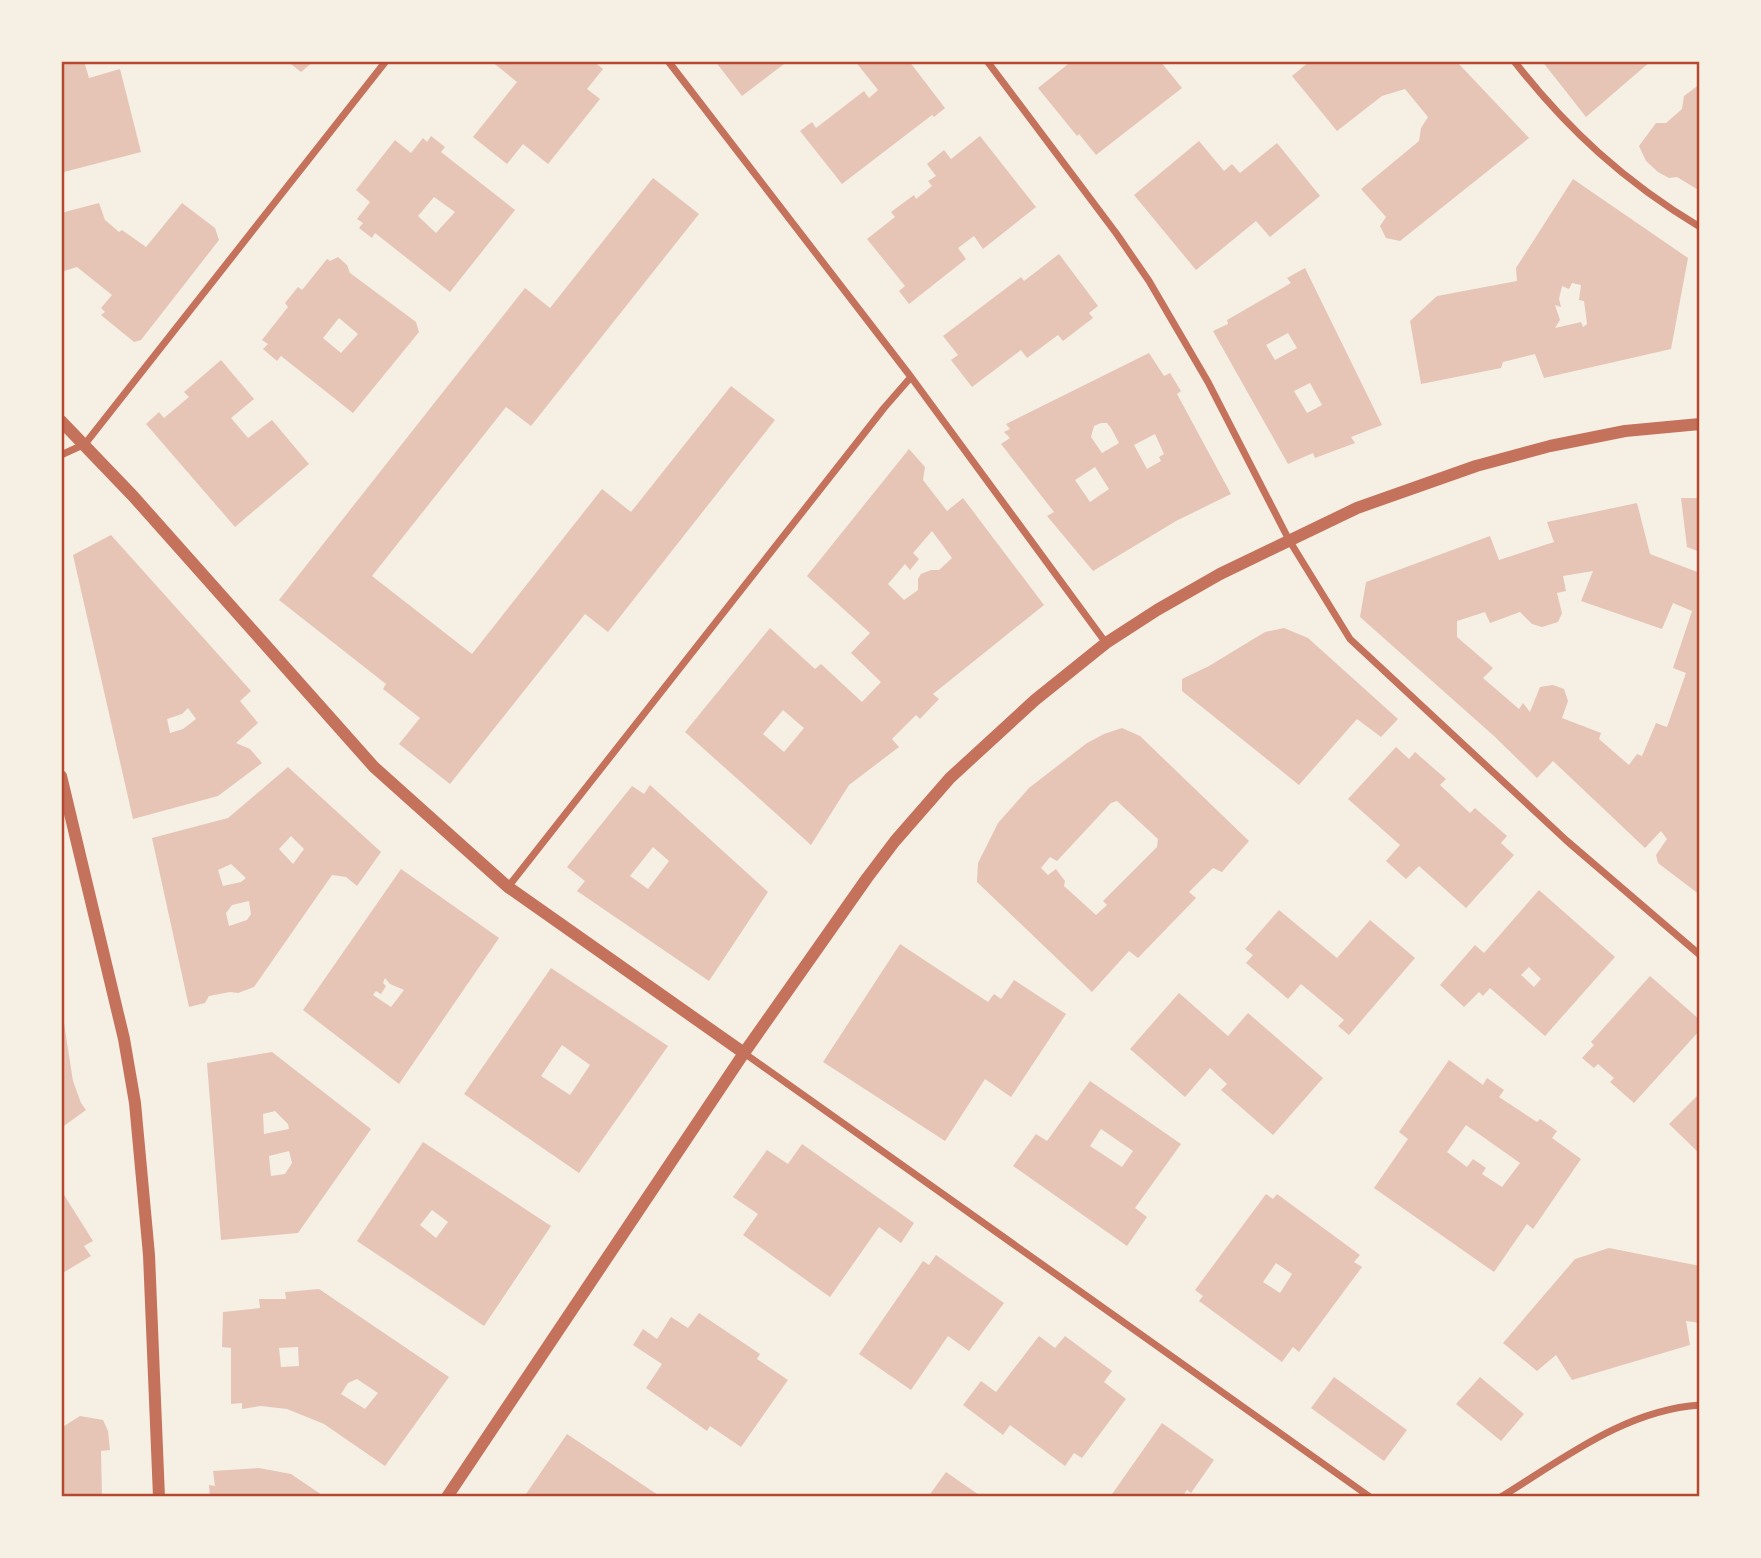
<svg xmlns="http://www.w3.org/2000/svg" width="1761" height="1558" font-family="Roboto,sans-serif">
<style>
.building{fill:#e6c5b7;fill-rule:evenodd}
.lines{fill:none;stroke-linecap:round;stroke-linejoin:round}
.minor{stroke:#c5725c;stroke-width:7}
.tertiary{stroke:#c5725c;stroke-width:12}
.neatline{fill:none;stroke:#b5482f;stroke-width:2.5}
</style>
<rect width="100%" height="100%" fill="#f6efe4"/>
<path class="building" d="M 61,61 L 84,61 L 89,78 L 120,69 L 141,152 L 64,172 L 61,162 L 61,154 L 64,153 L 61,143 Z
M 287,61 L 314,61 L 301,72 Z
M 491,61 L 593,61 L 603,69 L 587,89 L 600,99 L 548,164 L 523,144 L 507,164 L 473,137 L 517,82 Z
M 715,61 L 788,61 L 742,96 Z
M 855,61 L 909,61 L 945,108 L 934,117 L 932,115 L 842,184 L 800,131 L 812,122 L 816,128 L 864,91 L 869,98 L 878,90 Z
M 1072,61 L 1160,61 L 1182,88 L 1096,155 L 1079,134 L 1077,136 L 1038,88 Z
M 1310,61 L 1456,61 L 1529,138 L 1400,241 L 1386,238 L 1380,226 L 1386,217 L 1361,189 L 1419,141 L 1421,128 L 1428,117 L 1405,89 L 1382,96 L 1337,131 L 1292,76 Z
M 1542,61 L 1651,61 L 1586,117 Z
M 1700,84 L 1700,191 L 1677,177 L 1669,178 L 1658,172 L 1646,161 L 1639,146 L 1656,123 L 1666,123 L 1682,109 L 1684,96 Z
M 431,136 L 445,147 L 441,152 L 515,210 L 450,292 L 375,233 L 372,238 L 359,228 L 363,223 L 357,219 L 370,202 L 356,190 L 395,140 L 411,153 L 423,138 L 427,142 ZM 434,197 L 455,212 L 436,233 L 418,216 Z
M 980,136 L 1036,207 L 983,249 L 974,236 L 958,248 L 966,259 L 909,304 L 899,291 L 905,286 L 867,239 L 895,217 L 891,212 L 914,195 L 916,199 L 932,186 L 928,181 L 936,176 L 927,164 L 944,150 L 951,159 Z
M 1199,141 L 1224,171 L 1232,164 L 1240,173 L 1277,143 L 1320,196 L 1270,237 L 1256,221 L 1196,270 L 1134,195 Z
M 653,178 L 699,214 L 531,426 L 506,407 L 372,576 L 472,654 L 602,489 L 631,512 L 731,386 L 775,420 L 608,632 L 585,614 L 450,784 L 399,744 L 420,718 L 383,689 L 386,684 L 279,600 L 525,288 L 550,308 Z
M 1573,179 L 1688,258 L 1671,349 L 1544,378 L 1535,354 L 1503,362 L 1501,368 L 1421,384 L 1410,321 L 1437,296 L 1517,281 L 1516,268 ZM 1572,283 L 1581,285 L 1579,300 L 1584,301 L 1587,324 L 1583,327 L 1581,322 L 1555,328 L 1560,320 L 1555,305 L 1561,307 L 1559,299 L 1562,286 L 1569,289 Z
M 99,203 L 105,220 L 119,232 L 122,230 L 146,247 L 182,203 L 215,228 L 219,240 L 141,340 L 134,342 L 101,315 L 105,312 L 101,308 L 112,295 L 77,267 L 61,272 L 61,213 Z
M 1059,254 L 1098,306 L 1089,313 L 1093,318 L 1063,341 L 1058,335 L 1027,358 L 1021,350 L 972,387 L 951,360 L 958,355 L 943,336 L 1021,277 L 1024,281 Z
M 338,257 L 347,265 L 350,273 L 416,322 L 419,332 L 353,413 L 281,356 L 277,361 L 263,349 L 268,344 L 262,340 L 288,307 L 285,303 L 298,287 L 302,290 L 327,259 L 330,261 ZM 339,318 L 358,334 L 341,353 L 323,338 Z
M 1305,268 L 1382,425 L 1351,437 L 1355,443 L 1315,458 L 1313,453 L 1288,464 L 1213,331 L 1228,324 L 1227,320 L 1291,283 L 1287,278 ZM 1288,333 L 1297,348 L 1275,360 L 1266,345 ZM 1310,383 L 1322,405 L 1307,413 L 1294,391 Z
M 1149,353 L 1164,376 L 1170,373 L 1181,391 L 1177,394 L 1231,494 L 1176,521 L 1093,571 L 1047,516 L 1054,512 L 1001,444 L 1010,438 L 1004,432 L 1010,429 L 1006,424 ZM 1101,423 L 1107,423 L 1111,428 L 1119,443 L 1102,453 L 1091,437 L 1094,426 ZM 1155,434 L 1164,454 L 1159,457 L 1161,461 L 1147,469 L 1134,445 ZM 1095,467 L 1109,489 L 1090,502 L 1075,480 Z
M 221,360 L 254,399 L 231,418 L 248,438 L 272,420 L 309,464 L 235,527 L 146,424 L 159,412 L 164,418 L 189,397 L 184,392 Z
M 909,449 L 925,467 L 923,480 L 947,511 L 963,498 L 1044,605 L 933,694 L 939,699 L 920,719 L 916,715 L 892,739 L 899,747 L 849,785 L 811,845 L 685,732 L 770,628 L 815,669 L 821,664 L 862,702 L 881,682 L 851,653 L 870,633 L 807,576 ZM 932,531 L 952,558 L 939,570 L 931,570 L 921,574 L 918,579 L 918,590 L 904,600 L 888,584 L 905,564 L 910,570 L 919,559 L 913,553 ZM 783,710 L 804,728 L 784,752 L 763,734 Z
M 1681,498 L 1700,498 L 1700,552 L 1687,547 Z
M 1637,503 L 1650,554 L 1700,573 L 1700,895 L 1658,863 L 1656,855 L 1667,839 L 1661,831 L 1645,848 L 1553,761 L 1537,778 L 1494,736 L 1360,617 L 1366,582 L 1490,536 L 1499,560 L 1554,542 L 1547,522 ZM 1593,571 L 1581,601 L 1662,629 L 1673,603 L 1692,611 L 1673,668 L 1686,673 L 1667,727 L 1656,723 L 1642,756 L 1637,754 L 1629,765 L 1599,739 L 1601,733 L 1562,718 L 1568,701 L 1564,689 L 1553,685 L 1540,687 L 1530,712 L 1523,703 L 1519,709 L 1483,678 L 1493,668 L 1457,637 L 1457,621 L 1485,612 L 1490,623 L 1520,612 L 1532,624 L 1542,627 L 1558,622 L 1562,613 L 1557,593 L 1566,591 L 1563,576 Z
M 111,535 L 251,691 L 240,701 L 258,723 L 236,743 L 250,749 L 262,763 L 218,796 L 133,819 L 73,555 ZM 188,708 L 196,719 L 183,729 L 170,733 L 167,719 L 182,714 Z
M 1284,628 L 1308,638 L 1398,719 L 1381,737 L 1357,719 L 1299,785 L 1182,691 L 1182,679 L 1209,666 L 1265,632 Z
M 1122,728 L 1140,736 L 1249,841 L 1222,872 L 1213,868 L 1189,892 L 1196,898 L 1138,958 L 1129,951 L 1092,992 L 977,882 L 978,863 L 998,823 L 1029,788 L 1087,743 L 1104,734 ZM 1117,801 L 1158,839 L 1157,847 L 1103,901 L 1107,905 L 1096,915 L 1064,886 L 1065,881 L 1056,869 L 1048,875 L 1041,868 L 1050,857 L 1057,861 L 1111,803 Z
M 1396,747 L 1409,759 L 1415,752 L 1446,779 L 1440,785 L 1470,813 L 1475,808 L 1507,836 L 1501,843 L 1514,855 L 1466,908 L 1419,866 L 1406,879 L 1386,861 L 1400,845 L 1348,799 Z
M 288,767 L 381,852 L 357,886 L 346,877 L 332,875 L 254,987 L 238,993 L 230,992 L 209,996 L 205,1003 L 189,1007 L 152,838 L 228,818 ZM 291,836 L 304,849 L 293,864 L 279,849 ZM 231,864 L 246,878 L 241,882 L 223,886 L 218,870 ZM 249,901 L 251,914 L 247,920 L 229,926 L 226,913 L 232,905 Z
M 650,785 L 768,892 L 709,981 L 577,891 L 585,881 L 567,867 L 632,786 L 644,794 ZM 653,847 L 669,861 L 648,889 L 630,876 Z
M 401,869 L 499,938 L 399,1084 L 303,1010 ZM 385,978 L 390,984 L 404,990 L 391,1007 L 373,995 L 376,991 L 381,994 L 386,986 L 383,983 Z
M 1539,890 L 1615,957 L 1545,1036 L 1490,988 L 1483,996 L 1479,992 L 1464,1007 L 1440,985 L 1475,945 L 1484,953 ZM 1529,967 L 1541,979 L 1534,987 L 1521,975 Z
M 1279,910 L 1337,958 L 1370,920 L 1415,958 L 1349,1035 L 1338,1026 L 1344,1020 L 1301,984 L 1288,999 L 1246,963 L 1253,955 L 1245,949 Z
M 900,944 L 988,1002 L 994,994 L 1001,999 L 1014,980 L 1066,1014 L 1011,1097 L 985,1079 L 945,1141 L 823,1062 Z
M 551,968 L 668,1046 L 579,1173 L 464,1094 ZM 562,1045 L 590,1065 L 570,1095 L 541,1076 Z
M 1650,976 L 1700,1020 L 1700,1030 L 1634,1103 L 1610,1082 L 1614,1078 L 1598,1064 L 1594,1068 L 1582,1058 L 1594,1045 L 1591,1042 Z
M 1179,993 L 1228,1036 L 1248,1013 L 1323,1078 L 1273,1135 L 1221,1090 L 1227,1084 L 1210,1068 L 1185,1097 L 1130,1049 Z
M 63,1017 L 73,1081 L 81,1103 L 86,1110 L 61,1128 Z
M 272,1052 L 371,1129 L 298,1233 L 221,1240 L 207,1063 ZM 275,1111 L 288,1124 L 289,1129 L 264,1134 L 263,1114 ZM 289,1151 L 292,1163 L 285,1174 L 271,1176 L 269,1156 Z
M 1449,1060 L 1483,1085 L 1487,1078 L 1504,1090 L 1499,1097 L 1537,1122 L 1540,1119 L 1557,1131 L 1552,1138 L 1581,1159 L 1533,1229 L 1527,1224 L 1494,1272 L 1374,1188 L 1408,1139 L 1399,1132 ZM 1466,1125 L 1520,1163 L 1502,1187 L 1482,1174 L 1486,1168 L 1473,1159 L 1467,1167 L 1447,1152 Z
M 1090,1081 L 1181,1144 L 1135,1208 L 1147,1217 L 1127,1246 L 1013,1166 L 1036,1134 L 1047,1141 ZM 1101,1129 L 1133,1151 L 1122,1167 L 1090,1146 Z
M 1700,1093 L 1700,1154 L 1669,1124 Z
M 423,1142 L 551,1226 L 484,1326 L 357,1241 ZM 432,1210 L 448,1222 L 436,1238 L 420,1225 Z
M 802,1144 L 914,1223 L 901,1243 L 879,1227 L 830,1297 L 743,1235 L 758,1214 L 733,1197 L 767,1150 L 788,1164 Z
M 61,1190 L 93,1241 L 84,1246 L 91,1256 L 61,1274 Z
M 1266,1194 L 1273,1199 L 1277,1194 L 1360,1255 L 1354,1262 L 1362,1267 L 1299,1352 L 1293,1347 L 1282,1362 L 1199,1301 L 1203,1296 L 1195,1290 ZM 1276,1263 L 1292,1274 L 1280,1293 L 1263,1282 Z
M 1609,1248 L 1700,1266 L 1700,1323 L 1686,1321 L 1690,1345 L 1572,1380 L 1556,1355 L 1537,1371 L 1503,1343 L 1575,1259 Z
M 936,1255 L 1004,1303 L 969,1351 L 948,1336 L 911,1390 L 859,1354 L 923,1261 L 929,1265 Z
M 319,1289 L 449,1377 L 385,1466 L 324,1424 L 287,1409 L 261,1406 L 242,1409 L 242,1403 L 231,1404 L 231,1348 L 222,1347 L 223,1312 L 260,1308 L 259,1299 L 286,1299 L 285,1292 ZM 298,1347 L 299,1366 L 281,1367 L 279,1348 ZM 357,1379 L 378,1393 L 365,1409 L 341,1394 L 348,1383 Z
M 699,1313 L 760,1354 L 757,1359 L 788,1380 L 741,1447 L 710,1426 L 707,1431 L 646,1388 L 662,1364 L 633,1345 L 643,1329 L 657,1339 L 671,1317 L 688,1328 Z
M 1039,1336 L 1055,1348 L 1065,1336 L 1112,1371 L 1104,1382 L 1126,1399 L 1082,1458 L 1074,1453 L 1065,1466 L 1010,1425 L 1003,1435 L 963,1405 L 981,1381 L 996,1392 Z
M 1334,1377 L 1407,1430 L 1384,1461 L 1311,1408 Z
M 1480,1377 L 1524,1414 L 1501,1441 L 1456,1404 Z
M 80,1416 L 103,1420 L 108,1431 L 110,1450 L 101,1451 L 102,1497 L 61,1497 L 61,1438 L 63,1437 L 61,1428 Z
M 1162,1423 L 1214,1460 L 1191,1493 L 1187,1490 L 1182,1497 L 1110,1497 Z
M 567,1434 L 661,1497 L 524,1497 Z
M 259,1468 L 291,1474 L 325,1497 L 210,1497 L 209,1485 L 215,1486 L 213,1471 Z
M 946,1472 L 982,1497 L 928,1497 Z"/>
<g class="lines">
<path class="minor" d="M 668,61 L 911,377 L 1106,643
M 987,61 L 1116,233 L 1149,281 L 1208,382 L 1289,540 L 1350,639 L 1567,841 L 1700,955
M 1514,61 C 1568,130 1625,182 1700,227
M 61,455 L 85,444 L 386,61
M 508,887 L 884,408 L 911,377
M 744,1053 L 1370,1497
M 1501,1497 C 1563,1459 1625,1410 1700,1405"/>
<path class="tertiary" d="M 61,421 L 133,496 L 374,767 L 508,887 L 744,1053
M 61,776 L 124,1039 L 135,1103 L 149,1255 L 159,1497
M 447,1497 L 744,1053 L 867,878 L 895,841 L 950,778 L 1035,700 L 1106,643 L 1157,610 L 1220,574 L 1357,508 L 1476,466 L 1550,446 L 1625,431 L 1700,424"/>
</g>
<rect width="1761" height="1558" fill="none" stroke="#f6efe4" stroke-width="126"/>
<rect x="63" y="63" width="1635" height="1432" class="neatline"/>
</svg>
